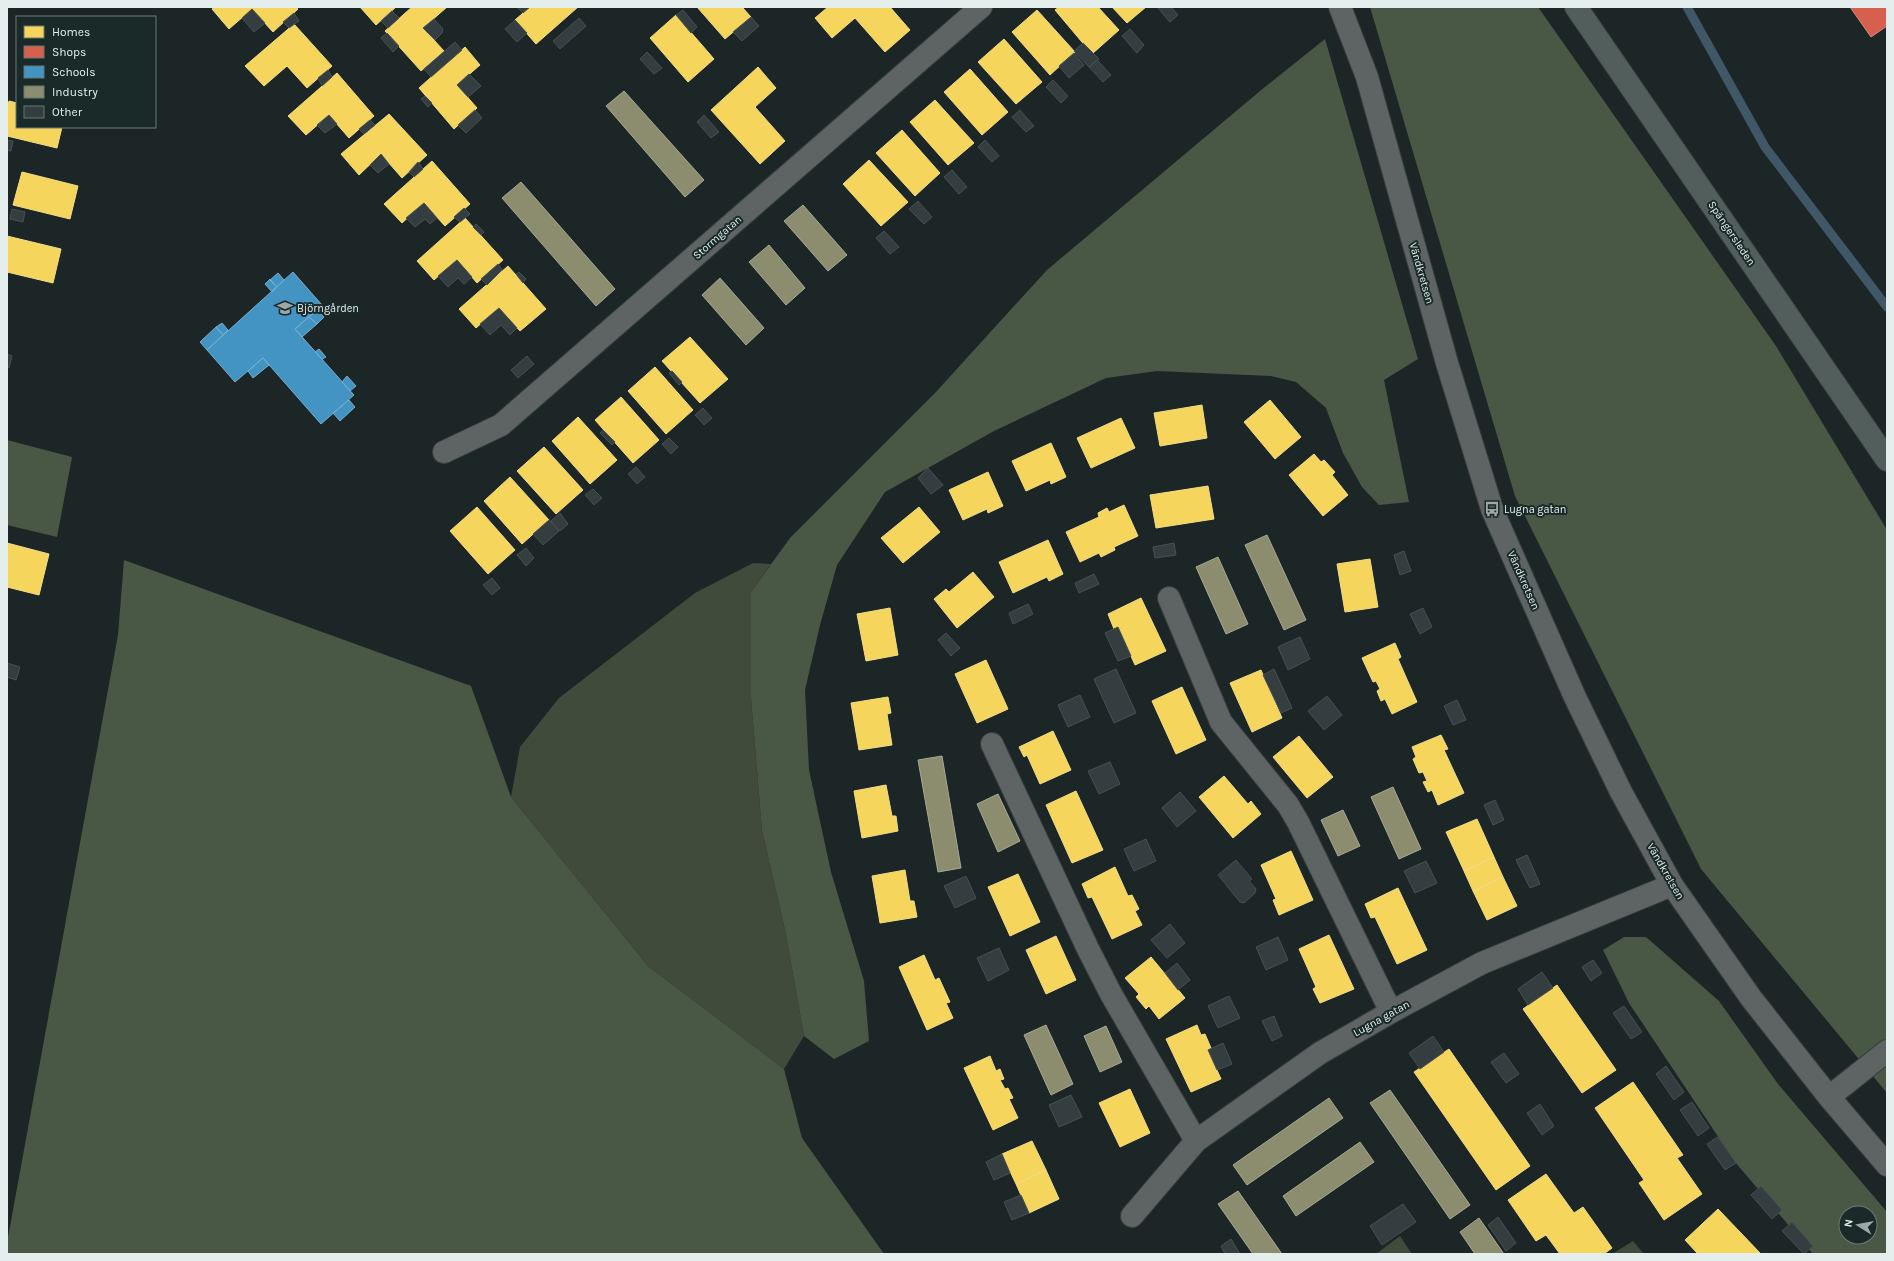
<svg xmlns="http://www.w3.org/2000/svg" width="1894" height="1261" font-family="Karla,sans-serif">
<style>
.green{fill:#404b3c}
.forest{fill:#495844;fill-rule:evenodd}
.homes{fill:#f6d55c;stroke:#f1dd88}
.shops{fill:#d6604d;stroke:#da8b7d}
.schools{fill:#4393c3;stroke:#73afd0}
.industry{fill:#8c8c6e;stroke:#a6aa94}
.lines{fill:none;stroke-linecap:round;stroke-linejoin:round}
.stream{stroke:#405768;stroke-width:9}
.building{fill:#343e40;stroke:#485051}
.street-casing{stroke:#38403e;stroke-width:24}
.primary-casing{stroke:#38403e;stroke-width:24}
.street{stroke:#5d6463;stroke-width:22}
.primary{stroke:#525e5c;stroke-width:22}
.labels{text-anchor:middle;stroke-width:4;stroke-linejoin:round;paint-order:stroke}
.street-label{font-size:11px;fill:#e4efed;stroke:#192a29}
.poi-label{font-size:11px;fill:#e4efed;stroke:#192a29;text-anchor:start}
</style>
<rect width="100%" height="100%" fill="#1d2626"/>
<path class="green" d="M 753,563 L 771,564 L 751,592 L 751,698 L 762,831 L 785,930 L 804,1036 L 784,1069 L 648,966 L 511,797 L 520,747 L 559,698 L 695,593 Z
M 1400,1236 L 1412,1254 L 1376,1254 Z
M 1633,1241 L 1644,1254 L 1612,1254 Z"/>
<path class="forest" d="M 1370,7 L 1538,7 L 1776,346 L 1887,530 L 1887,1093 L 1701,869 L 1515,496 Z
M 1325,39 L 1418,359 L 1384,380 L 1409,502 L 1379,505 L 1362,487 L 1343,453 L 1326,408 L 1296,382 L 1271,376 L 1157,371 L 1106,378 L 994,431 L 885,492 L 837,565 L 820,625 L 805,690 L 809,770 L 831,872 L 864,981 L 869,1041 L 834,1059 L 804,1036 L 785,930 L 762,831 L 751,698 L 751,592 L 790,538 L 935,393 L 1047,270 L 1260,91 Z
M 7,440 L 72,457 L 57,537 L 7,525 Z
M 124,560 L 471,686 L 511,797 L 648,966 L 784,1069 L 802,1138 L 884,1254 L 7,1254 L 7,1243 L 118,635 Z
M 1624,937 L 1646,937 L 1719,1001 L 1778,1084 L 1887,1212 L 1887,1254 L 1813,1254 L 1735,1162 L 1629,1003 L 1603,950 ZM 1846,1213 L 1870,1213 L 1870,1237 L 1846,1237 Z"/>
<path class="homes" d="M 215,7 L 296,7 L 298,9 L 273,32 L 252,9 L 229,29 L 212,9 Z
M 360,7 L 396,7 L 376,25 Z
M 412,7 L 447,7 L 423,28 L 444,51 L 421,71 L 385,31 Z
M 530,7 L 578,7 L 536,44 L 515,20 Z
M 697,7 L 742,7 L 751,17 L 725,39 Z
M 828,7 L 890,7 L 910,30 L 885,52 L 855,18 L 832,38 L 815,18 Z
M 1059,7 L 1098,7 L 1119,30 L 1092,54 L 1055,10 Z
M 1112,7 L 1146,7 L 1127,23 Z
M 1037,10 L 1075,52 L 1050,75 L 1012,32 Z
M 676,15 L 714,59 L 688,82 L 650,38 Z
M 294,24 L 332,66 L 307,88 L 287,66 L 264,86 L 245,66 Z
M 1004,39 L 1042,82 L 1016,104 L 978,62 Z
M 465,47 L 480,65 L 457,85 L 477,108 L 454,129 L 419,88 Z
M 758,67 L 776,88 L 755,107 L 785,141 L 760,164 L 711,110 Z
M 970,69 L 1008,112 L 982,135 L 944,92 Z
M 337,73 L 374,116 L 349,138 L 329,115 L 306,135 L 288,116 Z
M 935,100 L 974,143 L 948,165 L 910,122 Z
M 9,101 L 17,103 L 17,127 L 62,127 L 57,148 L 7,136 L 7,109 Z
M 389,114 L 427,155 L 402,178 L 381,154 L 359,175 L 341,154 Z
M 902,130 L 940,173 L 915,196 L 876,153 Z
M 869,160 L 908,202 L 881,226 L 843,184 Z
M 432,161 L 470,204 L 445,226 L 424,203 L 402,223 L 384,204 Z
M 22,172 L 78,186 L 70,219 L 13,205 Z
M 465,218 L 503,260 L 477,283 L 457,260 L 434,280 L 417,261 Z
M 7,236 L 61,249 L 53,283 L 7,272 Z
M 508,266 L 546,309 L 520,331 L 499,308 L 476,328 L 459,309 Z
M 690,337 L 728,379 L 700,403 L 662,361 Z
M 655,367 L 693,410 L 666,434 L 628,391 Z
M 621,397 L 659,440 L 633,463 L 595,420 Z
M 1270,400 L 1301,437 L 1275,459 L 1244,422 Z
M 1202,405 L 1207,438 L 1160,446 L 1154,413 Z
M 578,417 L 617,460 L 590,484 L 552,441 Z
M 1121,418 L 1135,448 L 1091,468 L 1077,438 Z
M 1051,443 L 1066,477 L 1051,484 L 1050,480 L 1026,491 L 1012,461 Z
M 544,447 L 583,490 L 556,514 L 517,471 Z
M 1314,454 L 1321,462 L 1324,460 L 1335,472 L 1332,475 L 1348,495 L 1323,516 L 1289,475 Z
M 988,472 L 1003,506 L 988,513 L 987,509 L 963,520 L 949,490 Z
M 510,477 L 549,520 L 522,544 L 484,501 Z
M 1208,486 L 1214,519 L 1156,528 L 1150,495 Z
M 1124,505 L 1138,536 L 1114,547 L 1115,550 L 1101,557 L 1099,553 L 1080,562 L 1066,532 L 1099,517 L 1098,513 L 1107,508 L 1109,512 Z
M 477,507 L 515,550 L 488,574 L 450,531 Z
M 919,507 L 940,532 L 903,563 L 881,538 Z
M 1048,540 L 1063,574 L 1049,581 L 1047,577 L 1013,593 L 999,562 Z
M 7,543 L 49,554 L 39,595 L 7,587 Z
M 1370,559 L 1378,607 L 1345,612 L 1337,564 Z
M 973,572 L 994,597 L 957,628 L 934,599 L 946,589 L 949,592 Z
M 1141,598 L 1166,651 L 1135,665 L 1118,627 L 1114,629 L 1108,614 Z
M 890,608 L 898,655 L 866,661 L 857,614 Z
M 1395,643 L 1401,657 L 1398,659 L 1417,702 L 1392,714 L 1385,699 L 1381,701 L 1377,691 L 1380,689 L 1376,681 L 1373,682 L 1362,658 Z
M 986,660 L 1008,709 L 977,723 L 955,674 Z
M 1261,670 L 1282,718 L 1252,732 L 1230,683 Z
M 1182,687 L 1206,740 L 1176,754 L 1152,701 Z
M 888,697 L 891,713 L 887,714 L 892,745 L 859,750 L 851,703 Z
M 1053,731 L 1071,770 L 1040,784 L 1027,755 L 1024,757 L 1019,747 Z
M 1441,735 L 1448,749 L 1444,750 L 1464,793 L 1438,805 L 1432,790 L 1428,792 L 1423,782 L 1427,781 L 1423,772 L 1419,773 L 1413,759 L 1416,757 L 1412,747 Z
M 1299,736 L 1333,777 L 1307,798 L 1273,757 Z
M 1224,776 L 1248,804 L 1251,801 L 1261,814 L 1233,838 L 1199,797 Z
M 886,785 L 892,816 L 896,816 L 898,831 L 862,838 L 854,791 Z
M 1076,791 L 1103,850 L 1072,863 L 1046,805 Z
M 1477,819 L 1494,857 L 1464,871 L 1446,832 Z
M 1291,851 L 1313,900 L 1279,915 L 1273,900 L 1276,899 L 1261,865 Z
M 1494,857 L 1503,877 L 1473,891 L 1464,871 Z
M 1115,867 L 1128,896 L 1132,895 L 1139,909 L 1135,911 L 1142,925 L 1112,939 L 1092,897 L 1088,898 L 1082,884 Z
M 905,870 L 910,901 L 914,901 L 917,917 L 880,923 L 872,876 Z
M 1018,874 L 1040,922 L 1010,936 L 988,887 Z
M 1503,877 L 1517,906 L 1487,920 L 1473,891 Z
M 1398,888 L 1427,950 L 1397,964 L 1375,917 L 1371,918 L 1365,904 Z
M 1329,935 L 1354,989 L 1320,1003 L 1313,989 L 1316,987 L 1299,949 Z
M 1056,936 L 1076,980 L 1046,994 L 1026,950 Z
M 924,955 L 935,980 L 939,978 L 950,1002 L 946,1003 L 953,1018 L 927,1030 L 899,967 Z
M 1151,957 L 1185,998 L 1159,1019 L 1149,1006 L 1146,1009 L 1136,997 L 1139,994 L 1125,978 Z
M 1557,985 L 1616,1070 L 1582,1093 L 1523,1009 Z
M 1197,1025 L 1201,1035 L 1205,1034 L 1211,1048 L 1208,1050 L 1221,1079 L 1191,1092 L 1166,1039 Z
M 1449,1049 L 1530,1166 L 1496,1190 L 1414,1072 Z
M 990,1056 L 996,1071 L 1000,1069 L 1004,1079 L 1000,1080 L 1005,1089 L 1008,1088 L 1013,1098 L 1009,1099 L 1018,1118 L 993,1130 L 964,1068 Z
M 1633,1082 L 1683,1155 L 1677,1158 L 1702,1194 L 1664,1220 L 1639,1183 L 1644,1180 L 1595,1108 Z
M 1130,1089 L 1150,1133 L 1120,1147 L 1099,1103 Z
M 1032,1141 L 1046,1170 L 1016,1184 L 1002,1154 Z
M 1046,1170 L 1059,1199 L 1029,1213 L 1016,1184 Z
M 1546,1174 L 1574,1213 L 1583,1207 L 1612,1248 L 1604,1254 L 1560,1254 L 1546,1235 L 1536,1241 L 1508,1200 Z
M 1718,1209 L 1761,1254 L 1698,1254 L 1685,1240 Z"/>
<path class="shops" d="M 1850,7 L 1887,7 L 1887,26 L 1871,37 Z"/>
<path class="schools" d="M 293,272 L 322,305 L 295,329 L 354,395 L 321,424 L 263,358 L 235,382 L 207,350 Z
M 278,273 L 284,280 L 277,287 L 270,280 Z
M 270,279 L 277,287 L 272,292 L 265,284 Z
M 318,310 L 324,317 L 317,324 L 309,317 Z
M 309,317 L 317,324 L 302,337 L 295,329 Z
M 222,323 L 228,330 L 223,335 L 216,327 Z
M 216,327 L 223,335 L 207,350 L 200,342 Z
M 319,349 L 326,357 L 322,359 L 315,352 Z
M 263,358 L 269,365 L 253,378 L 248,371 Z
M 347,376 L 356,386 L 350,391 L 342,382 Z
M 349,400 L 355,407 L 340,421 L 333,413 Z"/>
<path class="industry" d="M 624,91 L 704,180 L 685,197 L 606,106 Z
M 521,182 L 615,289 L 596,306 L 502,198 Z
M 803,205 L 847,255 L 828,271 L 784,221 Z
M 769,245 L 805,288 L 786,305 L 749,262 Z
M 720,278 L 764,328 L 746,345 L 702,295 Z
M 1267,535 L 1306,620 L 1284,630 L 1245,545 Z
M 1218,557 L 1248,624 L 1226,634 L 1196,567 Z
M 942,756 L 961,868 L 938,872 L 918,760 Z
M 1393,787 L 1421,849 L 1399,859 L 1371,797 Z
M 998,794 L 1020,841 L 998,852 L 977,804 Z
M 1343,810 L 1360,846 L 1338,856 L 1321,820 Z
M 1046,1025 L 1073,1084 L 1051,1095 L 1024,1035 Z
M 1106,1026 L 1122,1062 L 1100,1072 L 1084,1036 Z
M 1390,1090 L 1470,1205 L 1450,1219 L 1370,1103 Z
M 1329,1098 L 1343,1118 L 1247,1185 L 1233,1165 Z
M 1360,1142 L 1374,1162 L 1296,1216 L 1283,1196 Z
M 1238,1191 L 1282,1254 L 1253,1254 L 1218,1204 Z
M 1479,1218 L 1504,1254 L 1475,1254 L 1460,1232 Z"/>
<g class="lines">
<path class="stream" d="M 1687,7 L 1765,147 L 1887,307"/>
</g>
<path class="building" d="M 517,7 L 530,7 L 523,13 Z
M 1157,7 L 1171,7 L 1178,15 L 1170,22 Z
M 252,9 L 265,23 L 254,32 L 242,18 Z
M 683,10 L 697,27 L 691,33 L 676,15 Z
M 392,11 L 399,18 L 388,28 L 381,21 Z
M 294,13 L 299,21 L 289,28 L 283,22 Z
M 751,17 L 759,26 L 742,41 L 733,32 Z
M 579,18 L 586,26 L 560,49 L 553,41 Z
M 434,19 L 443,29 L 442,33 L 435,40 L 423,28 Z
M 515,20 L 527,33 L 517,42 L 505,29 Z
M 1130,29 L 1144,45 L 1137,53 L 1122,36 Z
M 387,33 L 399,46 L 393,52 L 381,38 Z
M 455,42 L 462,50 L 431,77 L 424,69 Z
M 1083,43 L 1099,59 L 1089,67 L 1074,51 Z
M 647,52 L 662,68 L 654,74 L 640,59 Z
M 1074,53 L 1084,65 L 1069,78 L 1059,66 Z
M 1097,60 L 1111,75 L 1103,82 L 1089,67 Z
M 328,70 L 332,77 L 322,86 L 318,78 Z
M 469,74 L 481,86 L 468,97 L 457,85 Z
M 1053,80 L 1068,96 L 1061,103 L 1046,87 Z
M 425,96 L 432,103 L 428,107 L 421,99 Z
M 475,110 L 482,118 L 466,133 L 458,125 Z
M 1020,110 L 1034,126 L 1026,132 L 1012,117 Z
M 329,115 L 337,124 L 325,133 L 317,125 Z
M 704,115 L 719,132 L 711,138 L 697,122 Z
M 370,120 L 375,125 L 364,134 L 359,129 Z
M 7,140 L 13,141 L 11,151 L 7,150 Z
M 985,140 L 999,156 L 992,162 L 978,147 Z
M 381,154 L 389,164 L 378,173 L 370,165 Z
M 418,162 L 423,169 L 414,177 L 409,172 Z
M 952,170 L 967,187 L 959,194 L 944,177 Z
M 918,201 L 932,217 L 924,224 L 909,209 Z
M 424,203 L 437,218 L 430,224 L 425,219 L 415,227 L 406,218 Z
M 464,208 L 470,214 L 460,222 L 454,217 Z
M 12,209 L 25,212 L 23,222 L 10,219 Z
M 476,224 L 484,232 L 481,235 L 473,227 Z
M 884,231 L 899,247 L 890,254 L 876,238 Z
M 457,260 L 472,277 L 464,284 L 458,278 L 448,287 L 438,276 Z
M 498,264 L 502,270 L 487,285 L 481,279 Z
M 519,272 L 526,279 L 523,283 L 516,274 Z
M 499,308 L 517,328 L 510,335 L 501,325 L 490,335 L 480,324 Z
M 7,354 L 12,356 L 9,368 L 7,367 Z
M 527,356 L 534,364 L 518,378 L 511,370 Z
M 672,371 L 682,382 L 679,385 L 669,373 Z
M 703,408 L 712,418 L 704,425 L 695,415 Z
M 603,430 L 615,442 L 612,445 L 600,433 Z
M 669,438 L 678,447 L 671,454 L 662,444 Z
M 636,467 L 645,477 L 637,484 L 628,474 Z
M 928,468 L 943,485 L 931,494 L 918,478 Z
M 593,489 L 602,498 L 594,505 L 585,495 Z
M 560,513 L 568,524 L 560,531 L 551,521 Z
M 549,520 L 559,531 L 543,545 L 533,534 Z
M 1174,543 L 1176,555 L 1155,558 L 1153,547 Z
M 526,548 L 534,558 L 526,566 L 517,555 Z
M 1404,551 L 1411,571 L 1400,575 L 1394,555 Z
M 1094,574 L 1099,584 L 1079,593 L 1075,583 Z
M 492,578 L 500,588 L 492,595 L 483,585 Z
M 1028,604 L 1033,614 L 1013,624 L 1009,613 Z
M 1423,608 L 1432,627 L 1420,634 L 1410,614 Z
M 1118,627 L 1131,656 L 1118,661 L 1105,633 Z
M 946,633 L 960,648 L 951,656 L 938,640 Z
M 1300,637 L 1310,659 L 1288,670 L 1278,647 Z
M 7,663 L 20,667 L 16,680 L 7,677 Z
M 1116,669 L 1136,713 L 1114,723 L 1094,679 Z
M 1274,669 L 1292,708 L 1281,713 L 1263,675 Z
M 1080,695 L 1090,717 L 1068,727 L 1058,705 Z
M 1327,696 L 1342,715 L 1324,730 L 1308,711 Z
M 1457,700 L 1466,720 L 1453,725 L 1444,706 Z
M 1110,762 L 1120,784 L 1099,794 L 1088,771 Z
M 1180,792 L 1196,811 L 1177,827 L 1162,808 Z
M 1495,800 L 1504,820 L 1493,825 L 1484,805 Z
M 1146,839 L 1156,861 L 1134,871 L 1124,849 Z
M 1527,855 L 1540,884 L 1530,888 L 1516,860 Z
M 1236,860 L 1252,879 L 1249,881 L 1256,889 L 1255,893 L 1244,903 L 1240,902 L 1218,875 Z
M 1426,861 L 1437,883 L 1415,893 L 1404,871 Z
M 966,876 L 976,898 L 955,908 L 944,886 Z
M 1170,924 L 1185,943 L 1167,958 L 1151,940 Z
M 1278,937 L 1288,960 L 1266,970 L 1256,947 Z
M 999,948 L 1009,970 L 988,981 L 977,958 Z
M 1593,960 L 1602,973 L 1591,981 L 1582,967 Z
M 1177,963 L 1190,980 L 1178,990 L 1165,973 Z
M 1542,972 L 1553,988 L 1528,1005 L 1518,989 Z
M 1229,996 L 1240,1018 L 1218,1028 L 1208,1006 Z
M 1624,1006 L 1642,1032 L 1631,1039 L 1613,1013 Z
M 1274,1016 L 1282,1036 L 1272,1041 L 1262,1021 Z
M 1433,1036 L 1444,1052 L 1420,1069 L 1409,1053 Z
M 1223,1043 L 1232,1064 L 1217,1070 L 1208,1050 Z
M 1504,1053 L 1519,1074 L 1506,1083 L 1491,1062 Z
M 1666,1066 L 1684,1092 L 1674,1100 L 1656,1074 Z
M 1071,1095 L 1082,1117 L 1059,1127 L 1049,1105 Z
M 1692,1102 L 1709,1128 L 1698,1136 L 1680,1110 Z
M 1540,1104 L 1554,1126 L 1542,1135 L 1527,1113 Z
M 1718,1137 L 1736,1163 L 1725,1170 L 1707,1144 Z
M 1002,1154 L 1010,1173 L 994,1180 L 986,1162 Z
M 1761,1186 L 1782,1210 L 1772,1219 L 1751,1195 Z
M 1021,1195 L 1029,1213 L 1012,1220 L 1004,1202 Z
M 1403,1204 L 1416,1222 L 1382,1245 L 1370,1226 Z
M 1498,1217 L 1516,1243 L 1506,1251 L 1488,1225 Z
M 1792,1222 L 1813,1246 L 1804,1254 L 1782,1231 Z
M 1231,1239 L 1240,1254 L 1225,1254 L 1221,1246 Z"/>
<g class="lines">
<g class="street-casing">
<path id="street" d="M 1340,7 L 1367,77 L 1447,363 L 1492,509 L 1574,695 L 1621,792 L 1672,885 L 1751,998 L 1829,1097 L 1887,1165
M 444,452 L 501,425 L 981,7
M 1169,598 L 1221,722 L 1288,805 L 1298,822 L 1391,1012
M 992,744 L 1088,949 L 1111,994 L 1196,1141
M 1829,1097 L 1887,1051
M 1132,1216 L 1196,1141 L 1320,1053 L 1391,1012 L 1482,963 L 1672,885"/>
</g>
<g class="primary-casing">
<path id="primary" d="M 1576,7 L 1887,460"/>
</g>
<use href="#street" class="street"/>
<use href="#primary" class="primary"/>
</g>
<defs>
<g id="school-bare" transform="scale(1.2)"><path d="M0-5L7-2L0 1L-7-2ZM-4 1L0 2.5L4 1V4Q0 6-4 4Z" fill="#9ea9a7" stroke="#192a29" stroke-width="2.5" paint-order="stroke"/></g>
<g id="bus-bare" transform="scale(1.2)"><path d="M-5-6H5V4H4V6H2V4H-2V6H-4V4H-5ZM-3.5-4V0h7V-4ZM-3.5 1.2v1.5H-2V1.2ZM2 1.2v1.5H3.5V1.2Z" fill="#9ea9a7" stroke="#192a29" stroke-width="2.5" paint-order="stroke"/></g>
</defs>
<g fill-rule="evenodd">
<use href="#school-bare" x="285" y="308"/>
<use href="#bus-bare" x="1492" y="509"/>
</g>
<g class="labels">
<g class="street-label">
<text transform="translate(1732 233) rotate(56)" y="4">Spängersleden</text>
<text transform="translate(717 237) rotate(-41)" y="4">Stormgatan</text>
<text transform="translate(1422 273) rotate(74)" y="4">Vändkretsen</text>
<text transform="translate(1524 580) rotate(66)" y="4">Vändkretsen</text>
<text transform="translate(1666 871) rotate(60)" y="4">Vändkretsen</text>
<text transform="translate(1381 1018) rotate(-29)" y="4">Lugna gatan</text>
</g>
<g class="poi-label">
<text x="297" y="312">Björngården</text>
<text x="1504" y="513">Lugna gatan</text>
</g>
</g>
<rect width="1894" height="1261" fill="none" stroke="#e4efed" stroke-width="16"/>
<rect x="16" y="16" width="140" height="112" fill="#192a29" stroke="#6a7977"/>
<rect x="24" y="26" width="20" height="12" fill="#f6d55c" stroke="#6a7977"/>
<text x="52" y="36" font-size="12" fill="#e4efed">Homes</text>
<rect x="24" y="46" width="20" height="12" fill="#d6604d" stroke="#6a7977"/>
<text x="52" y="56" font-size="12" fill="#e4efed">Shops</text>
<rect x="24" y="66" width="20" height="12" fill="#4393c3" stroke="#6a7977"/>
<text x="52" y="76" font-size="12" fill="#e4efed">Schools</text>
<rect x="24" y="86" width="20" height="12" fill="#8c8c6e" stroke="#6a7977"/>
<text x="52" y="96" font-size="12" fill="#e4efed">Industry</text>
<rect x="24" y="106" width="20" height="12" fill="#343e40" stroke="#6a7977"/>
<text x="52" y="116" font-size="12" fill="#e4efed">Other</text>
<g transform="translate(1858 1225) rotate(281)"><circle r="19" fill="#192a29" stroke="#6a7977"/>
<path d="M0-3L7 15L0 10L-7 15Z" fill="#9ea9a7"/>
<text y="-6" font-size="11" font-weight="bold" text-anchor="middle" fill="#e4efed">N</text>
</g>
</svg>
